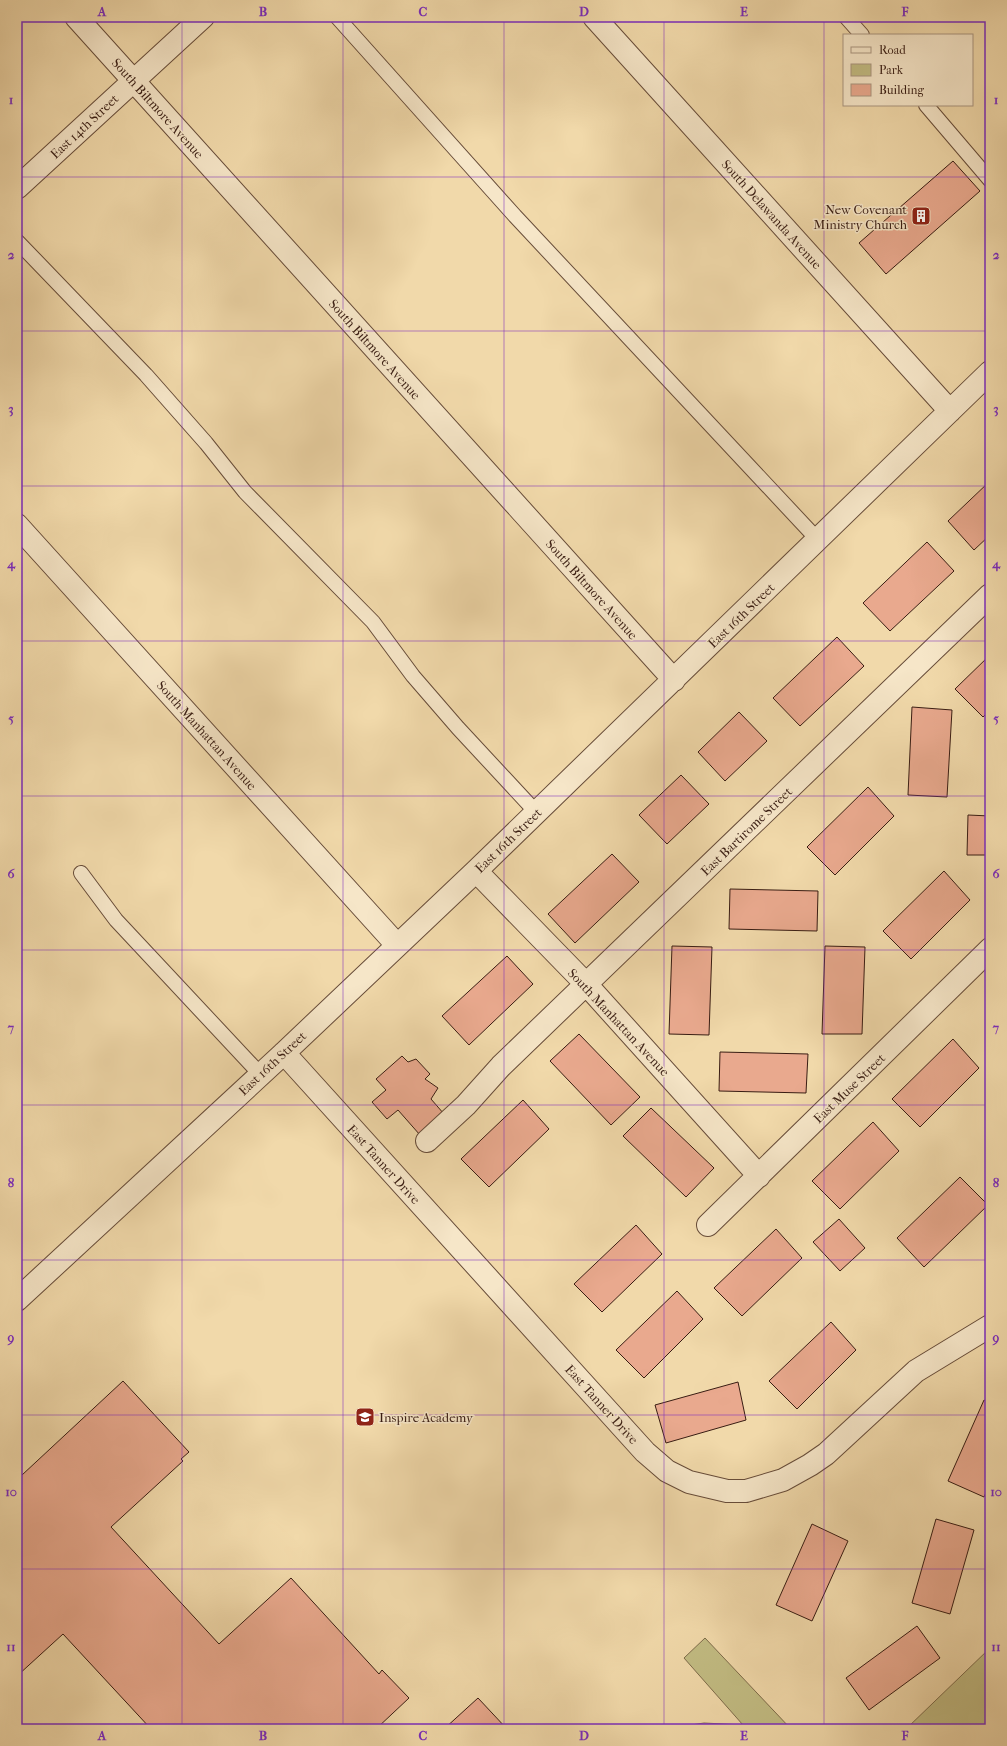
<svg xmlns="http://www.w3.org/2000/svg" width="1007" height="1746" font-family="'IM FELL French Canon',serif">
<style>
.green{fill:#c2bc83;stroke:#7e6c4b}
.building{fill:#e9a98e;stroke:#391d13}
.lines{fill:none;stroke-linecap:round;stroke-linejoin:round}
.lane-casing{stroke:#674c39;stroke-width:16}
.street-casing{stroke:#674c39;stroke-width:24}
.lane{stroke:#f6e6c8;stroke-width:14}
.street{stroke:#f6e6c8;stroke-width:22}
.grid{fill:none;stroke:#7b2cbf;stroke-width:1;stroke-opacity:0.55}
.labels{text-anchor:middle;stroke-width:3;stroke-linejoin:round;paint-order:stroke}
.street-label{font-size:13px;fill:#391d13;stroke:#f6e6c8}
.poi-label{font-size:13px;fill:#391d13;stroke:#f6e6c8;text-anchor:end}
.neatline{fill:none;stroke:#7b2cbf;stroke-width:1.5}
.grid-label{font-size:13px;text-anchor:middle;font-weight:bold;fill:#7b2cbf}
</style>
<rect width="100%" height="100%" fill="#f1d9aa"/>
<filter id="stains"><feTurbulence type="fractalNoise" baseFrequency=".005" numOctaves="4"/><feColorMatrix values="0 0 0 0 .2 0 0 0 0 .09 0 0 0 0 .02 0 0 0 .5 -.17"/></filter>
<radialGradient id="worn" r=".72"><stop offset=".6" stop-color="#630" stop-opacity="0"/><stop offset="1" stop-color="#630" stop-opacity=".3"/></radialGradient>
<path class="green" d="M 705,1638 L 791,1729 L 665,1729 L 704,1723 L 743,1725 L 684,1658 Z
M 990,1648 L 990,1729 L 906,1729 Z"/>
<path class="building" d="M 953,161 L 980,191 L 886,274 L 859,243 Z
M 990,481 L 990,535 L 974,550 L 948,521 Z
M 927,542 L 954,571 L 890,631 L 863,603 Z
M 837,637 L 864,666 L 800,726 L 773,698 Z
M 990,655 L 990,710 L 983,717 L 955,689 Z
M 912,707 L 952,710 L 947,797 L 908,795 Z
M 739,712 L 767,741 L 725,781 L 698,752 Z
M 681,775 L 709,804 L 667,844 L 639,815 Z
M 868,787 L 894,816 L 835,875 L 807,847 Z
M 968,815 L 990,816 L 990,855 L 967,855 Z
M 612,854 L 639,882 L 575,943 L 548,914 Z
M 944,871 L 970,900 L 911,959 L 883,931 Z
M 730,889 L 818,891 L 817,931 L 729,929 Z
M 672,946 L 712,947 L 709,1035 L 669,1034 Z
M 825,946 L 865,947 L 862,1034 L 822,1034 Z
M 507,956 L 533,984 L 469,1045 L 442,1016 Z
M 579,1034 L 640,1097 L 611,1125 L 550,1061 Z
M 953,1039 L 979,1068 L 920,1127 L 892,1099 Z
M 720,1052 L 808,1054 L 806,1093 L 719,1091 Z
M 402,1056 L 408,1062 L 416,1059 L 430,1074 L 425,1079 L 438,1088 L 431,1099 L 444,1114 L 420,1135 L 398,1110 L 387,1119 L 372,1102 L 386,1090 L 376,1079 Z
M 523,1100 L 549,1129 L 489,1187 L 461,1159 Z
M 651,1108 L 714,1168 L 686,1197 L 623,1136 Z
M 873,1122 L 899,1151 L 840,1209 L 812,1181 Z
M 960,1177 L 988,1205 L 924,1267 L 897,1238 Z
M 839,1219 L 865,1248 L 840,1271 L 813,1242 Z
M 636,1225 L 662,1254 L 602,1312 L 574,1284 Z
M 776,1229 L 802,1258 L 742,1316 L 714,1288 Z
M 677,1291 L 703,1319 L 644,1378 L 616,1350 Z
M 831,1322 L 856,1350 L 797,1409 L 769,1381 Z
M 123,1381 L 189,1452 L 181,1459 L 183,1461 L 111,1527 L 219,1644 L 291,1578 L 379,1674 L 382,1670 L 409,1698 L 376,1729 L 151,1729 L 63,1634 L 17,1676 L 17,1470 L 22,1475 Z
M 738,1382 L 746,1420 L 666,1443 L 655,1405 Z
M 984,1400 L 990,1403 L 990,1484 L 984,1497 L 948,1481 Z
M 936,1519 L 974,1530 L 950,1614 L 912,1603 Z
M 812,1524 L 848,1541 L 812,1621 L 776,1605 Z
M 917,1626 L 940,1658 L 869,1710 L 846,1678 Z
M 478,1698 L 507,1729 L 444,1729 Z"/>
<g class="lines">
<g class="lane-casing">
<path id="lane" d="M 337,17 L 515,216 L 818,540
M 846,17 L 862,35
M 926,105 L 990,180
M 17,241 L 146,375 L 206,443 L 245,492 L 373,622 L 413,676 L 458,728 L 536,812
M 81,873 L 116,920 L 260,1074"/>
</g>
<g class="street-casing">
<path id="street" d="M 76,17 L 674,680
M 594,17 L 950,411
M 17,188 L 203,17
M 17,525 L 397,945
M 476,871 L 586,984 L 759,1176
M 284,1053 L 645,1452 L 667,1471 L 689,1482 L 727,1491 L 746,1491 L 783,1480 L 810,1465 L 826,1454 L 916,1371 L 990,1326
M 427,1141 L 466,1105 L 501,1066 L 990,595
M 708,1225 L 990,949
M 17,1300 L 284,1053 L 476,871 L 990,372"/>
</g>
<use href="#lane" class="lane"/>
<use href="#street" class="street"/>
</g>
<path class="grid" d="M 182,17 L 182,1729M 343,17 L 343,1729M 504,17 L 504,1729M 664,17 L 664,1729M 824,17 L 824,1729M 17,177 L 990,177M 17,331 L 990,331M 17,486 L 990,486M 17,641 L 990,641M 17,796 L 990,796M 17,950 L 990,950M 17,1105 L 990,1105M 17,1260 L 990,1260M 17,1415 L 990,1415M 17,1569 L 990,1569"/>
<defs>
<g id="building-square" transform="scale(1)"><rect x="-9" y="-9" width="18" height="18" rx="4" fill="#8f2418" stroke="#f6e6c8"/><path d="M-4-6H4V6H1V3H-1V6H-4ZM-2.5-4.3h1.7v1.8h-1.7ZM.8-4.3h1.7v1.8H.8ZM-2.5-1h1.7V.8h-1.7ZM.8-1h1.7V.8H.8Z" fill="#fff"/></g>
<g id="school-square" transform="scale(1)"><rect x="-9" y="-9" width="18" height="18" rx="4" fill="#8f2418" stroke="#f6e6c8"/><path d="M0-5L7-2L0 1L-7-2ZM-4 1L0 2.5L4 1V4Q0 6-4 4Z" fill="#fff"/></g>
</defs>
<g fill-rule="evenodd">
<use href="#building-square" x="921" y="216"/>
<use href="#school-square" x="365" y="1417"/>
</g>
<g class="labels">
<g class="street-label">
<text transform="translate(158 108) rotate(48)" y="5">South Biltmore Avenue</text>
<text transform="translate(84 126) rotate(-43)" y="5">East 14th Street</text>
<text transform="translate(772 214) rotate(48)" y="5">South Delawanda Avenue</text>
<text transform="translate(375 349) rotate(48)" y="5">South Biltmore Avenue</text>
<text transform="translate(592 589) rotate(48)" y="5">South Biltmore Avenue</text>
<text transform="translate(741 615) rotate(-44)" y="5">East 16th Street</text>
<text transform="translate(207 735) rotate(48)" y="5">South Manhattan Avenue</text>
<text transform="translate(746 831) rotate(-44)" y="5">East Bartirome Street</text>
<text transform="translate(508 840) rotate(-44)" y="5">East 16th Street</text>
<text transform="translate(619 1022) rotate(47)" y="5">South Manhattan Avenue</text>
<text transform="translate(272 1063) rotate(-43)" y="5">East 16th Street</text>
<text transform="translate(849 1088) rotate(-44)" y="5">East Muse Street</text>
<text transform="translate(384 1164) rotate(48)" y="5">East Tanner Drive</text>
<text transform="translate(602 1404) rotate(48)" y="5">East Tanner Drive</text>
</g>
<g class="poi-label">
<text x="907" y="214">New Covenant<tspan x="907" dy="15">Ministry Church</tspan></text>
<text x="379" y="1422" text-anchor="start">Inspire Academy</text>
</g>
</g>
<rect width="1007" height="1746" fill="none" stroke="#f1d9aa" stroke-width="44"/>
<rect x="843" y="34" width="130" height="72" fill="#f6e6c8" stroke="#aa9680"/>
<rect x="851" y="47" width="20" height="6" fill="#f6e6c8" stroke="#aa9680"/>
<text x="879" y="54" font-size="12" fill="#391d13">Road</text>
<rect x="851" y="64" width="20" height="12" fill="#c2bc83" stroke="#aa9680"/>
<text x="879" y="74" font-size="12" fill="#391d13">Park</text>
<rect x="851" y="84" width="20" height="12" fill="#e9a98e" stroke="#aa9680"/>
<text x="879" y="94" font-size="12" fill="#391d13">Building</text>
<rect x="22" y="22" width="963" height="1702" class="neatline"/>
<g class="grid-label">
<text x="102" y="16">A</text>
<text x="263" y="16">B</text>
<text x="423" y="16">C</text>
<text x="584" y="16">D</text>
<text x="744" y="16">E</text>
<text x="905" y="16">F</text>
<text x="11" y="104">1</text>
<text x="996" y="104">1</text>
<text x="11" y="259">2</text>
<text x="996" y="259">2</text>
<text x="11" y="413">3</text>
<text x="996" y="413">3</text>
<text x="11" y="568">4</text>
<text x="996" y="568">4</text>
<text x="11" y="723">5</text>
<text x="996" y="723">5</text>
<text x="11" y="878">6</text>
<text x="996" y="878">6</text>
<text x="11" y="1032">7</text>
<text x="996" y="1032">7</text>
<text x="11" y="1187">8</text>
<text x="996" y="1187">8</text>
<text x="11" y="1342">9</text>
<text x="996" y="1342">9</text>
<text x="11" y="1496">10</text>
<text x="996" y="1496">10</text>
<text x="11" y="1651">11</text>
<text x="996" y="1651">11</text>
<text x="102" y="1740">A</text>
<text x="263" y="1740">B</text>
<text x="423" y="1740">C</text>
<text x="584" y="1740">D</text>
<text x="744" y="1740">E</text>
<text x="905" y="1740">F</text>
</g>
<rect width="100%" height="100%" filter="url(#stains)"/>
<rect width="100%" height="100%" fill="url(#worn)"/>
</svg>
